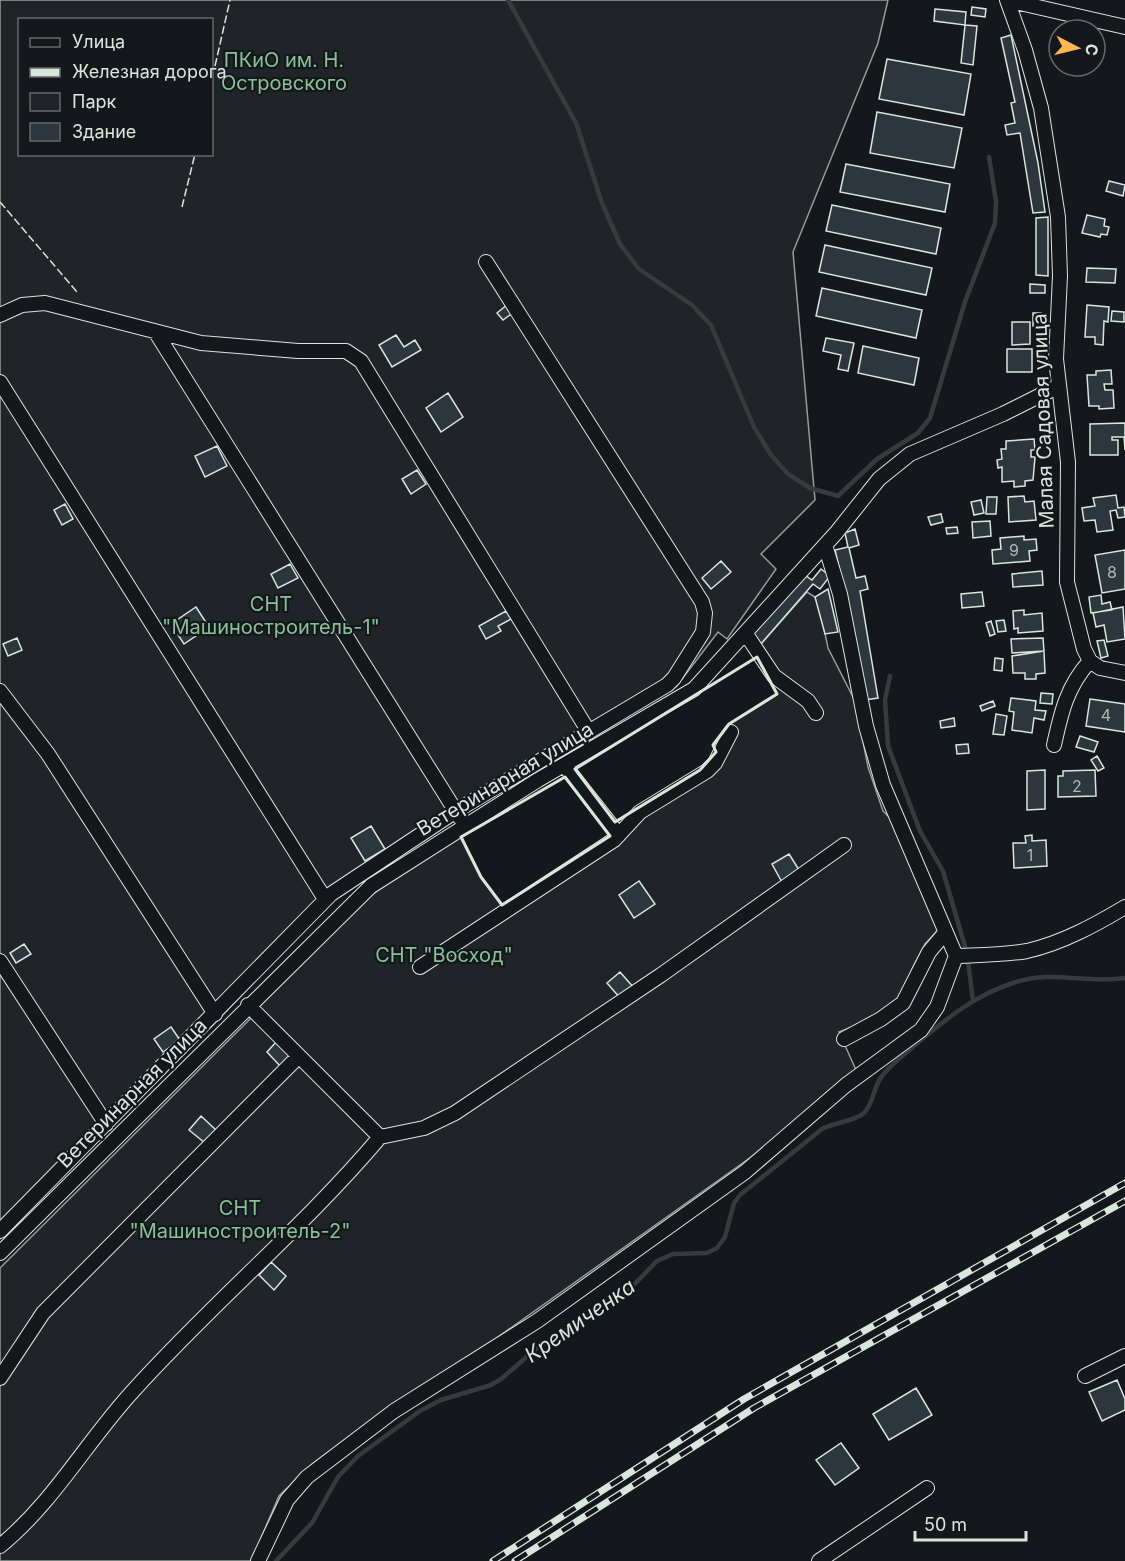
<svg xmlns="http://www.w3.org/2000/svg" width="1125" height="1561" font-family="Inter,sans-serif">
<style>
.green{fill:#202428;stroke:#939e99;stroke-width:1.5;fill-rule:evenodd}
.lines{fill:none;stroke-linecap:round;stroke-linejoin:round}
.stream{stroke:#363b3e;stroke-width:4.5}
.building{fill:#2c363c;stroke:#d8e6dc;stroke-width:1.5}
.minor-casing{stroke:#d8e6dc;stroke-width:16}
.minor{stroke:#14181c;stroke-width:14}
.rail-casing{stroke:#d8e6dc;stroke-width:7}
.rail{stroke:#14181c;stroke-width:4.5;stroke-dasharray:14;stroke-linecap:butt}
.fence{stroke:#d8e6dc;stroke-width:1.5;stroke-dasharray:8 3;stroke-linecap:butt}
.wall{stroke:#d8e6dc;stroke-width:3}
.labels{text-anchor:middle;stroke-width:4.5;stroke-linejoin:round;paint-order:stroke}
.number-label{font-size:16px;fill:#adbab4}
.park-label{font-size:20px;fill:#8ac095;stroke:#14181c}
.street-label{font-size:20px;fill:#d8e6dc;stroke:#14181c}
.water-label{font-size:21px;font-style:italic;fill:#d8e6dc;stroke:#14181c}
</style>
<rect width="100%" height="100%" fill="#14181c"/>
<path class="green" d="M 0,0 L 888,0 L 878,43 L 793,252 L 815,500 L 761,554 L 776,569 L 727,639 L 718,632 L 676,687 L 456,819 L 334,898 L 216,1022 L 0,1239 ZM 20,20 L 212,20 L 212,154 L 20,154 Z
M 807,592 L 815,597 L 819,604 L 828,648 L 855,701 L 868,767 L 883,811 L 890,818 L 938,930 L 925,944 L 912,969 L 904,996 L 862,1023 L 839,1032 L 856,1070 L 775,1140 L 491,1342 L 391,1405 L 312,1464 L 279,1496 L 251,1561 L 0,1561 L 0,1268 L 251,1018 L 262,1003 L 371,895 L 461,837 L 481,877 L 502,905 L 610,836 L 606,829 L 615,822 L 700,770 L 716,752 L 713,745 L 729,724 L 777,694 L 757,657 L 760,645 Z"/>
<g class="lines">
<path class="stream" d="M 508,0 L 576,123 L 602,203 L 620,244 L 639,269 L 692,305 L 711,325 L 754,427 L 771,455 L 788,474 L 810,488 L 838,496 L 877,459 L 918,433 L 930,418 L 965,302 L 995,223 L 996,201 L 989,157
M 890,676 L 885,700 L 888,746 L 920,831 L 943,871 L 966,950
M 968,961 L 973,1001
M 276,1561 L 312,1523 L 338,1477 L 358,1456 L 420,1411 L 441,1400 L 491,1385 L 501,1379 L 537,1348 L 626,1293 L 657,1261 L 673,1254 L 707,1253 L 717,1248 L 725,1237 L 734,1203 L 740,1195 L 822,1129 C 834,1122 854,1122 864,1113 C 874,1103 873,1087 882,1076 C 891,1064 904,1055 915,1045 C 946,1019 976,994 1016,982 C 1052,970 1088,984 1125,978"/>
</g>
<path class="building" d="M 972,7 L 986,9 L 985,17 L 971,15 Z
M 935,9 L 966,12 L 965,25 L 934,21 Z
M 965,25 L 977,26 L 973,65 L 961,63 Z
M 1011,35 L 1038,163 L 1045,212 L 1033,213 L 1020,133 L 1007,135 L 1005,125 L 1015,123 L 1011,103 L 1015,102 L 1001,38 Z
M 887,59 L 971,74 L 964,115 L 879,99 Z
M 877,112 L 962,128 L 954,168 L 870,153 Z
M 846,164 L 950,184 L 945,212 L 840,192 Z
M 1109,181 L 1125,185 L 1123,196 L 1106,191 Z
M 832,205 L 941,228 L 936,254 L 826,231 Z
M 1087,215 L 1105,219 L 1104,226 L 1109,227 L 1107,235 L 1101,234 L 1100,237 L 1082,233 Z
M 1048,217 L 1048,276 L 1036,275 L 1036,218 Z
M 825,245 L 932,268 L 926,295 L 819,272 Z
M 1087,268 L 1116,269 L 1115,283 L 1086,282 Z
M 1030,284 L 1045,285 L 1045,293 L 1030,293 Z
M 822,288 L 922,310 L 916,338 L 816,316 Z
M 508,304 L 514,312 L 503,320 L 497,313 Z
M 1087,305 L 1109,307 L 1108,322 L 1104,321 L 1103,345 L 1095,344 L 1095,337 L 1085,337 Z
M 1112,311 L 1124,312 L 1124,322 L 1111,321 Z
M 1033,313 L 1041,313 L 1040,326 L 1033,326 Z
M 1012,322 L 1030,322 L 1030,344 L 1012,345 Z
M 396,335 L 404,347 L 415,340 L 421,350 L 392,367 L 379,345 Z
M 826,338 L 854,343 L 848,371 L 838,369 L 841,355 L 823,351 Z
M 863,346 L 919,358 L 914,385 L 858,373 Z
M 1007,349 L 1032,349 L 1032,372 L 1007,372 Z
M 1111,370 L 1112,384 L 1104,384 L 1105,390 L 1113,390 L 1114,408 L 1099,409 L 1099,406 L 1089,406 L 1087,375 L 1096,375 L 1096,371 Z
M 448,393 L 463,417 L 441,432 L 426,408 Z
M 1125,423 L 1125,450 L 1124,437 L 1112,437 L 1112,440 L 1118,440 L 1118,455 L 1090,455 L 1090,424 Z
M 1034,439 L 1035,450 L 1031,450 L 1031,457 L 1035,457 L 1033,480 L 1025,481 L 1025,486 L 1014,487 L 1014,481 L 1002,482 L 1002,467 L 998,468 L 997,460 L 1002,459 L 1001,449 L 1006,449 L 1006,441 Z
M 217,446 L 227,466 L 205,477 L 195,456 Z
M 417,470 L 426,484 L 411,494 L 402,479 Z
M 1116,495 L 1118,508 L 1124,507 L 1125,517 L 1118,518 L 1116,510 L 1110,511 L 1113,530 L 1097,532 L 1095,520 L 1084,521 L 1082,508 L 1095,506 L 1093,498 Z
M 1024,496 L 1025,502 L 1034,501 L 1036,520 L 1009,522 L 1008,497 Z
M 987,497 L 997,497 L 996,514 L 986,514 Z
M 981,500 L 984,513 L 974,515 L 971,502 Z
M 65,504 L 73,519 L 62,525 L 54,510 Z
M 941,514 L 943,522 L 931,525 L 928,517 Z
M 990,521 L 991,536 L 973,538 L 972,522 Z
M 957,527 L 958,533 L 947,534 L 946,528 Z
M 855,529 L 859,545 L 849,548 L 856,578 L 865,576 L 868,589 L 860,591 L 878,698 L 865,700 L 854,631 L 835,550 L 848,547 L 845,533 Z
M 1024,536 L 1024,540 L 1036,539 L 1037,550 L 1029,551 L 1030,561 L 993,564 L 992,550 L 1001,549 L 1000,538 Z
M 1125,550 L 1125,589 L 1102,593 L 1095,555 Z
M 721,561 L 731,572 L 711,589 L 702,578 Z
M 290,564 L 298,578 L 278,588 L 271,574 Z
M 821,569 L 830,576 L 820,589 L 813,584 L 760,645 L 751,636 L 806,576 L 812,580 Z
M 1042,571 L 1043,585 L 1013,587 L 1012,574 Z
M 828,589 L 838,632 L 825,634 L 815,597 Z
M 982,592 L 984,606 L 962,608 L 961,594 Z
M 1101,595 L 1102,604 L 1110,602 L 1112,610 L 1091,613 L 1089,597 Z
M 196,607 L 209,627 L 184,644 L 171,624 Z
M 1123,607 L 1125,639 L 1107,642 L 1104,625 L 1096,627 L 1093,613 Z
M 1024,610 L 1024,615 L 1042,613 L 1043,631 L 1018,633 L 1018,628 L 1014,629 L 1013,611 Z
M 506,611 L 511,619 L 498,626 L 501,631 L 486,639 L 479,626 Z
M 1004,620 L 1006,631 L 998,632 L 996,621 Z
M 991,621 L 995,634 L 990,636 L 986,623 Z
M 17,638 L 22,650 L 8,656 L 3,644 Z
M 1043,638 L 1044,651 L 1012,653 L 1011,639 Z
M 1104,640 L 1108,656 L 1101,658 L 1097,641 Z
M 1044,651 L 1045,673 L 1036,674 L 1036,679 L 1025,679 L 1025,673 L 1013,673 L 1012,656 Z
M 995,658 L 1003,659 L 1002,671 L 994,670 Z
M 1041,693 L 1053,694 L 1052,704 L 1040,703 Z
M 1011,698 L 1036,701 L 1035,710 L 1046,711 L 1044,720 L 1034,718 L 1032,733 L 1012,730 L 1014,712 L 1009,711 Z
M 1090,699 L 1125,704 L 1125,732 L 1086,726 Z
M 993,701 L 995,706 L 982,711 L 980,706 Z
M 996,714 L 1007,716 L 1004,735 L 993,734 Z
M 954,718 L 955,726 L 941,728 L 940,721 Z
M 1080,736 L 1098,742 L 1094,752 L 1076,747 Z
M 968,744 L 969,753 L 957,754 L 956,745 Z
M 1097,756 L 1104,768 L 1098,771 L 1091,760 Z
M 1045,770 L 1045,809 L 1027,810 L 1027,771 Z
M 1095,770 L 1096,796 L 1058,797 L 1058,776 L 1063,776 L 1063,771 Z
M 371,826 L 385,849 L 365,861 L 351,838 Z
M 1032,835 L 1032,841 L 1046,840 L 1047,866 L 1014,868 L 1013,843 L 1026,843 L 1025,836 Z
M 789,854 L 801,873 L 783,884 L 772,864 Z
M 639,881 L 655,904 L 634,918 L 619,895 Z
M 24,944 L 31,954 L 16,963 L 10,953 Z
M 620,972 L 634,988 L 621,999 L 607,983 Z
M 171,1027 L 180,1040 L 163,1052 L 154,1039 Z
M 277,1041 L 292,1056 L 281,1067 L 267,1052 Z
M 201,1116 L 216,1130 L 205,1143 L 189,1130 Z
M 271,1262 L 286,1276 L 274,1290 L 259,1275 Z
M 1117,1380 L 1125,1399 L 1125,1410 L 1102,1421 L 1089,1392 Z
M 916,1388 L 932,1415 L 889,1440 L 873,1414 Z
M 841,1443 L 859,1468 L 835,1485 L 816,1460 Z"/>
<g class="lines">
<g class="minor-casing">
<path id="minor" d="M 1007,0 L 1025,50 L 1041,108 L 1058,217 L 1060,276 L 1056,359 L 1068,462 L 1067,582 L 1084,649 L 1090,661 L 1100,668 L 1125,673
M 1007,0 L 1125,27
M 0,315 L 22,305 L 45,303 L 201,343 L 298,351 L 346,351 L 361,361 L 589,732
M 155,331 L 460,818
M 0,382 L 325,899
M 746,634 L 774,676 L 808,701 L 816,713
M 0,691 L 48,754 L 215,1014
M 1054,745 C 1061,713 1067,686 1090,661
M 564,765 L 619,835
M 956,956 C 980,955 1004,955 1027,951 C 1062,943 1095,925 1125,907
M 0,961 L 106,1124
M 420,967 L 614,840 L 640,812 L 707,771 L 715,763 L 731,732
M 844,1039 L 881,1019 L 903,1003 L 929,952 L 945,933
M 380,1137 L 424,1128 L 455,1113 L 661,975 L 844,845
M 0,1231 L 331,894 L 456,811 L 667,685 L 674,678 L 703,632 L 705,613 L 702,602 L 486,262
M 0,1253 L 371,886 L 538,780 L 694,689 L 836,533 L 879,479 L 910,454 L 1003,414 L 1059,386
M 1085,1376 L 1125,1356
M 0,1378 L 43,1313 L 299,1056
M 0,1546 C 53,1503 87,1441 133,1391 C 212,1303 304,1227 380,1137 L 248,1005
M 258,1561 L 287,1500 L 307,1477 L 394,1411 L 537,1321 L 745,1172 L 846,1085 L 921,1030 L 937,1007 L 956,956 L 883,785 L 866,726 L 840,594 L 825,545
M 819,1561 L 927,1488"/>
</g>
<use href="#minor" class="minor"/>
<g class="rail-casing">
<path id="rail" d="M 493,1561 L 744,1399 L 1125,1183
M 515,1561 L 754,1408 L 1125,1201"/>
</g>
<use href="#rail" class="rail"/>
<path class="fence" d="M 215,66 L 230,0
M 0,202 L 77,292
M 182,207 L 195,154"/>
<path class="wall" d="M 757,657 L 777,694 L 729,724 L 713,745 L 716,752 L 700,770 L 615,822 L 575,769 Z
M 565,777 L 610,836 L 502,905 L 481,877 L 461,837 Z"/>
</g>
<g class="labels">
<g class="number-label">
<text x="1014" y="556">9</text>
<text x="1112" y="578">8</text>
<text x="1106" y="721">4</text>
<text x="1077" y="792">2</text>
<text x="1030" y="861">1</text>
</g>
<g class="park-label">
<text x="284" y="67">ПКиО им. Н.<tspan x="284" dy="23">Островского</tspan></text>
<text x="271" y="611">СНТ<tspan x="271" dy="23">"Машиностроитель-1"</tspan></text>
<text x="444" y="962">СНТ "Восход"</text>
<text x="240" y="1215">СНТ<tspan x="240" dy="23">"Машиностроитель-2"</tspan></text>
</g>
<g class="street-label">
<text transform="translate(1043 421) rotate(-92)" y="7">Малая Садовая улица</text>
<text transform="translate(505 779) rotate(-31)" y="7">Ветеринарная улица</text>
<text transform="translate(132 1093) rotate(-45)" y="7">Ветеринарная улица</text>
</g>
<g class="water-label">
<text transform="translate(580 1321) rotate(-35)" y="7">Кремиченка</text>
</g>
</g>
<rect x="18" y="18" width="195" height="138" fill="#14181c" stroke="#626a69" stroke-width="1.5"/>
<rect x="30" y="38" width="30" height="9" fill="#14181c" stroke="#626a69" stroke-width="1.5"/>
<text x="72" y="48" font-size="18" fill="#d8e6dc">Улица</text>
<rect x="30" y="68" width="30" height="9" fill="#d8e6dc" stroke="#626a69" stroke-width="1.5"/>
<text x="72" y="78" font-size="18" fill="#d8e6dc">Железная дорога</text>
<rect x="30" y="93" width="30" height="18" fill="#202428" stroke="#626a69" stroke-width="1.5"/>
<text x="72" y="108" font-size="18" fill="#d8e6dc">Парк</text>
<rect x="30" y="123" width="30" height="18" fill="#2c363c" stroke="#626a69" stroke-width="1.5"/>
<text x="72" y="138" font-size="18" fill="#d8e6dc">Здание</text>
<g transform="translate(1077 48) rotate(97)"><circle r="28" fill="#14181c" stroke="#626a69" stroke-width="1.5"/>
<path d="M0-4.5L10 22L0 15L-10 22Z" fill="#ffb74d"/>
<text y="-9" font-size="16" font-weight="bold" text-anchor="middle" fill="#d8e6dc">С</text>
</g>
<path d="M915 1531v9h111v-9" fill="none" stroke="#d8e6dc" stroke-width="3"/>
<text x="924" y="1531" font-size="18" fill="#d8e6dc" stroke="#14181c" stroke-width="4.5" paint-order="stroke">50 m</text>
</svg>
